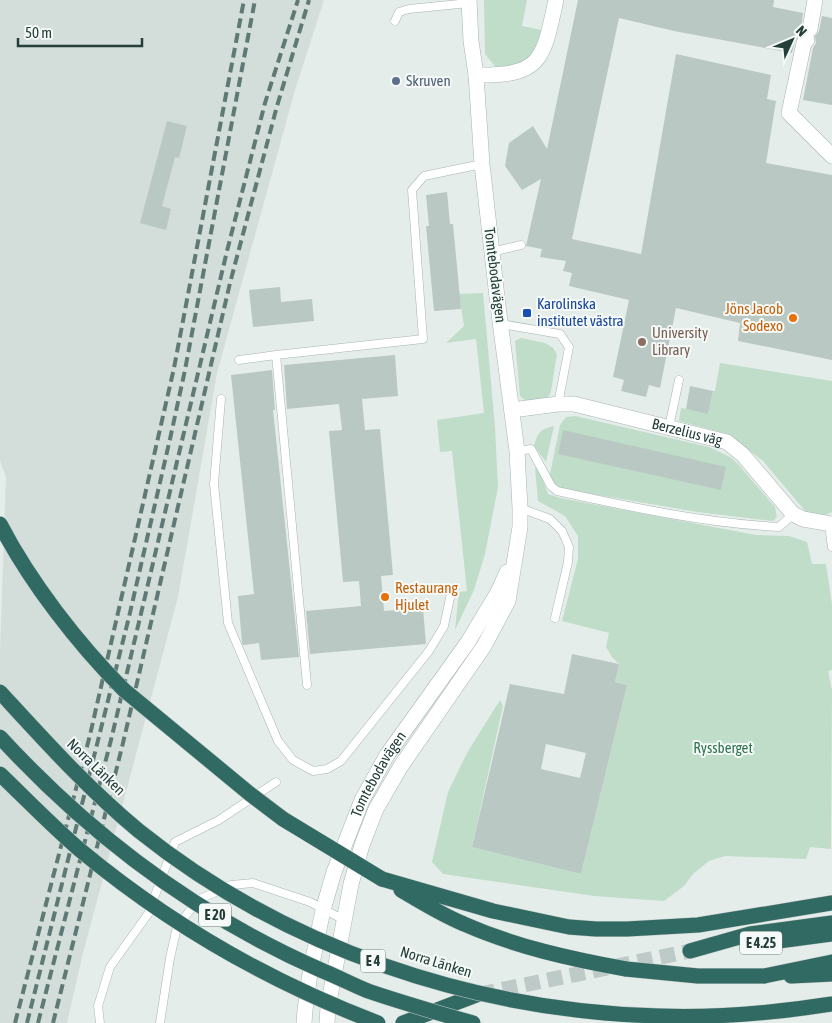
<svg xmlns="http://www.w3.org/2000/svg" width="832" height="1023" font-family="'Asap Condensed',sans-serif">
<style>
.built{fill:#d3ddd9}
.green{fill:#bfddc9}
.building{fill:#bac8c3;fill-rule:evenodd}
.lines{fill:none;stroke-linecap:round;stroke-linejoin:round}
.highway-tunnel{stroke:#becac7;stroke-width:15;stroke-dasharray:15 8;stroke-linecap:butt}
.lane-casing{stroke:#a7b5b2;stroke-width:9}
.street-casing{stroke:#a7b5b2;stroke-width:16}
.highway-casing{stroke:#c2c9c8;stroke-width:16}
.lane{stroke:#fff;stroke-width:8}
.street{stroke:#fff;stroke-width:15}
.highway{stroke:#316a62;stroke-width:15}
.rail{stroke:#5f7a75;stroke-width:4;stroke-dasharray:10 5;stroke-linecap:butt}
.highway-bridge-casing{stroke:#c2c9c8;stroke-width:16;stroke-linecap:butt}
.highway-bridge{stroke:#316a62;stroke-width:15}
.service-dot{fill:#5c6f8a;stroke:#f5faf8;stroke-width:2}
.transit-dot{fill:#1a4fb4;stroke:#f5faf8;stroke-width:2}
.food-dot{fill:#e8710a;stroke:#f5faf8;stroke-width:2}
.education-dot{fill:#8d6e63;stroke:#f5faf8;stroke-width:2}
.labels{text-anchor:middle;stroke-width:4;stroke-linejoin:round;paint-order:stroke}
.shield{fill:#f5faf8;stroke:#637773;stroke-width:1}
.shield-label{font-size:14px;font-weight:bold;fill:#243f3a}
.service-label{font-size:15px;fill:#4e5e75;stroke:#f5faf8;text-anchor:start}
.street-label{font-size:15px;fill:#243f3a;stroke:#f5faf8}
.transit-label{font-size:15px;fill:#164399;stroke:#f5faf8;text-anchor:start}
.food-label{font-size:15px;fill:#c56008;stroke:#f5faf8;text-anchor:end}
.education-label{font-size:15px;fill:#785e54;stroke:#f5faf8;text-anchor:start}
.park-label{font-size:15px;fill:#30744f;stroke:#f5faf8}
</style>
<rect width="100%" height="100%" fill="#e5edea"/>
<path class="built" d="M 0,0 L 324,0 L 295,90 L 217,373 L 178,597 L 82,957 L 67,1023 L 0,1023 L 0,652 L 6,477 L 0,461 Z"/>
<path class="green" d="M 484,0 L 527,0 L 522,26 L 541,30 C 533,60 528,62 498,70 L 485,54 Z
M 483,293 L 495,427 L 498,487 L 485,554 L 474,590 L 455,630 L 459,592 L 467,591 L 452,451 L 440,452 L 437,420 L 484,413 L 476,339 L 446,343 L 464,326 L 459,294 Z
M 521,338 L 545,343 L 553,348 L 557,354 L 551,391 L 548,399 L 526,401 L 520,396 L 515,341 Z
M 720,363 L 832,381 L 832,512 L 825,515 L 806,512 L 763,461 L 728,434 L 679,421 L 681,408 L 708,413 L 713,391 L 715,391 Z
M 575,416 L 709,447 L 730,457 L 738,464 L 775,507 L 777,517 L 773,521 L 697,512 L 558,488 L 551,481 L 550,474 L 560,425 L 566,417 Z
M 554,426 L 546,462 L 534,446 C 538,432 540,429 554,426 Z
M 538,467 L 548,494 L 560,498 L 756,535 L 789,536 L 807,542 L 812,564 L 826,564 L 832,604 L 832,670 L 828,671 L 832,690 L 831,849 L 810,847 L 806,859 L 725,856 L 709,861 L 693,874 L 684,886 L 664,901 L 594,896 L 443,874 L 432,862 L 448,792 L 467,753 L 500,700 L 503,706 L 472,847 L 581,874 L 627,685 L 615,682 L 619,664 L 612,657 L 606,647 L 609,633 L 562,621 L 578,559 L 578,536 L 565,516 L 538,501 L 535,468 Z"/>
<path class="building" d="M 578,0 L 774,0 L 773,7 L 803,13 L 801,33 L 795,41 L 792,53 L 674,31 L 619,18 L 572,239 L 641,254 L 676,54 L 771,75 L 767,99 L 776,101 L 766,163 L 832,175 L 832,360 L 738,341 L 740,323 L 676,308 L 660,388 L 649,385 L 646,397 L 621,391 L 624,380 L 613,377 L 629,300 L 569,286 L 572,273 L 563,271 L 566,261 L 540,257 L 542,249 L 526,246 L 541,179 L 522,190 L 505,166 L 509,143 L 533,126 L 547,149 Z
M 822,16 L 832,18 L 832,105 L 803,100 L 813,48 L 816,43 L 815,36 L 819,31 Z
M 167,121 L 187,126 L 179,158 L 175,157 L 162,206 L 171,209 L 166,230 L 140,223 Z
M 447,192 L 450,224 L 453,224 L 461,309 L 434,311 L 426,226 L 429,226 L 426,195 Z
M 280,287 L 281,302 L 312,299 L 314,321 L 253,327 L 249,290 Z
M 395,355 L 398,396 L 362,399 L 365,430 L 380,429 L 393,575 L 381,576 L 384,611 L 423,608 L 426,644 L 310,654 L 306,611 L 361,606 L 359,581 L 343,582 L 329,431 L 342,430 L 339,404 L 287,409 L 284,365 Z
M 272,370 L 275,410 L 273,410 L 299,657 L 261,660 L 259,643 L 243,645 L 242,643 L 238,596 L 254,594 L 231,375 Z
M 690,386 L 713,391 L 708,414 L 686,409 Z
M 563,430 L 726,467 L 721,490 L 558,454 Z
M 572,654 L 619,664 L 615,682 L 627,685 L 581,874 L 472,847 L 510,684 L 564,694 ZM 546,744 L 586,753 L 580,778 L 541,769 Z"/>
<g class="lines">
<path class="highway-tunnel" d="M 480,994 L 690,951"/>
<g class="lane-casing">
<path id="lane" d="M 395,21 L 399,12 L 409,9 L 469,3
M 491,252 L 521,245
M 501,324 L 560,334 L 569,347 L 558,404
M 239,360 L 276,355
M 221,399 L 214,484 L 228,623 L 278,741 L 293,760 L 313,771 L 327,769 L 341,761 L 429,651 L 444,626 L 450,598
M 669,427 L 679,380
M 517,451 L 531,449 L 551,486 L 557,491 C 630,507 704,523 779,527 L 793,514
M 520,508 L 550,519 L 562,531 L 569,547 L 568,562 L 555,618
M 832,523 L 830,533 L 832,547
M 307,685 L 276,355 L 423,339 L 412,190 L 424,176 L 482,164
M 100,1023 L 98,1006 L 110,967 L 148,914 L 175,842 L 219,820 L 276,782
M 160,1023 L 170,958 L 177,927 L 198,900 L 231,885 L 253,883 L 310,902 L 344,920"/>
</g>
<g class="street-casing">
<g id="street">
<path d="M 810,29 L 815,0"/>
<path d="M 807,40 L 804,43 L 789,113 L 832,156"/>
<path d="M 476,75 C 543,76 543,59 556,0"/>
<path id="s1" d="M 512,410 L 558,404 L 574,404 L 727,442 L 743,455 L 793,514 L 803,519 L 832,524"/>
<path id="s2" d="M 304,1023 L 305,1010 L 310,973 L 323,910 L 334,872 L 362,800 L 387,755 L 468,642 L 498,592 L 507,572"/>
<path d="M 327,1023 L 328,1007 L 351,884 L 362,845 L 376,809 L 401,766 L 484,646 L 508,601 L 520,527 L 520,508 L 517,451 L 498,306 L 482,164 L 476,75 L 471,41 L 469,0"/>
</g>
</g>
<g class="highway-casing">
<path id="highway" d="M 382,879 L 493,911 L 569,927 L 596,929 L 627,929 L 698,925 L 832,903
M 401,890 C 421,902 442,915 464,924 C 516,947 571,959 626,969
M 771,942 L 832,934
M 690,951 L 750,934 L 832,923
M 764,976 L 832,962
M 791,976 L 832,974
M 403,1023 L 479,994"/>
</g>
<use href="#lane" class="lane"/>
<use href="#street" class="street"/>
<use href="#highway" class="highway"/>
<path class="rail" d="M 15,1023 L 90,735 L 174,368 L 244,0
M 27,1023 L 129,617 L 170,439 L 185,370 L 255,0
M 38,1023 L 111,740 L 227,251 L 265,103 L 298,0
M 53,1023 L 123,743 L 230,283 L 277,106 L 309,0"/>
<g class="highway-bridge-casing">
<path id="highway-bridge" d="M 0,524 C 30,582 78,644 124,690 L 250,794 L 283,819 L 382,879
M 0,692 C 45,741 88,789 139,831 C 285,948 473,1011 659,1016 C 717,1018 775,1013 832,1004
M 0,737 C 91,836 199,917 323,971 C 338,977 353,985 368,991 C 403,1003 438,1013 473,1023
M 0,774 C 26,799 52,826 80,850 C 169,924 270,982 378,1023
M 626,969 L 698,976 L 764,976"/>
</g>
<use href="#highway-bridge" class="highway-bridge"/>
</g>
<circle class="service-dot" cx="396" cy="81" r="5"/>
<rect class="transit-dot" x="522" y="308" width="10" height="10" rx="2.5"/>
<g class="food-dot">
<circle cx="793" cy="318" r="5"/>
<circle cx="385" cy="597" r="5"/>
</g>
<circle class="education-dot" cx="642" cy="342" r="5"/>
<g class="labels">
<g class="shield">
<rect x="199" y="903.5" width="32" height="23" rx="4"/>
<rect x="740" y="931.5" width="42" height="23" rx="4"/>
<rect x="360.5" y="949.5" width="25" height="23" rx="4"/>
</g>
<g class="shield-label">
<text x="215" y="920">E 20</text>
<text x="761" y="948">E 4.25</text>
<text x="373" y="966">E 4</text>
</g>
<g class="service-label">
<text x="406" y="86">Skruven</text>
</g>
<g class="street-label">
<text transform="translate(495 275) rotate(83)" y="5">Tomtebodavägen</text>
<text dy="5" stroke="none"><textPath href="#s1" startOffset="179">Berzelius väg</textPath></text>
<text transform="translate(96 767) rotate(44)" y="5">Norra Länken</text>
<text dy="5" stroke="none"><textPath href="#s2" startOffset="262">Tomtebodavägen</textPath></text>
<text transform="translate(436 962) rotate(17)" y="5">Norra Länken</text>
</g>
<g class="transit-label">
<text x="537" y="309">Karolinska<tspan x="537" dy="17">institutet västra</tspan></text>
</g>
<g class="food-label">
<text x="783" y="314">Jöns Jacob<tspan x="783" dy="17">Sodexo</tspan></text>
<text x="395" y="593" text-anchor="start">Restaurang<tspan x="395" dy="17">Hjulet</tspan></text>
</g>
<g class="education-label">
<text x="652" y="338">University<tspan x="652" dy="17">Library</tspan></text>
</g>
<g class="park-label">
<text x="723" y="753">Ryssberget</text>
</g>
</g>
<g transform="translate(792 40) rotate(46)" stroke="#f5faf8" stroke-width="4" paint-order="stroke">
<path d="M0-4L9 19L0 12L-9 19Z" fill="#243f3a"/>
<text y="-8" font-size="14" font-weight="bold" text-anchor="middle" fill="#243f3a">N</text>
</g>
<path d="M18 38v8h124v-8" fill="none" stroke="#243f3a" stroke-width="2.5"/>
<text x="25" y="38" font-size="15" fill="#243f3a" stroke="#f5faf8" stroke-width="4" paint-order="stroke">50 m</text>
</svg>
